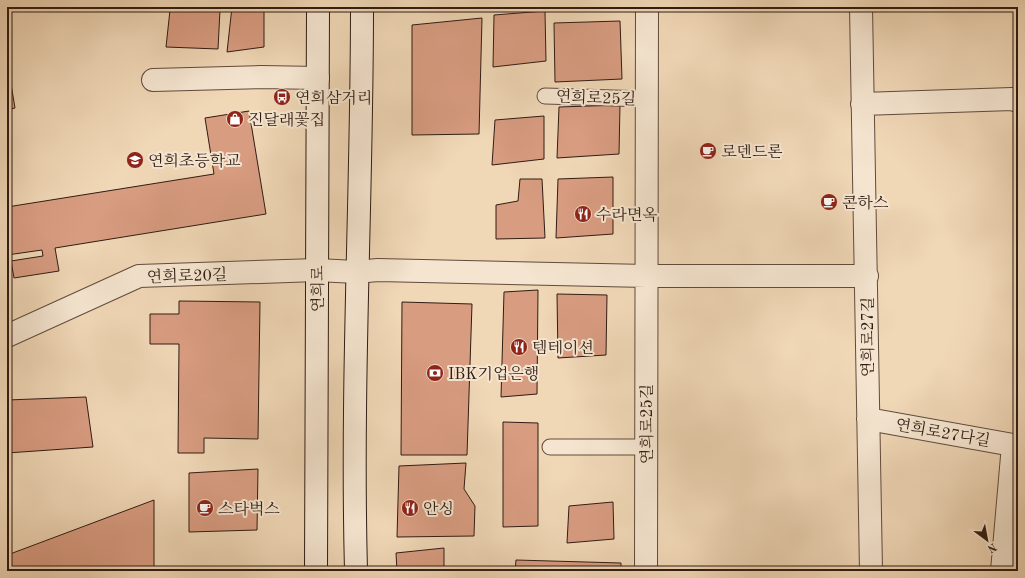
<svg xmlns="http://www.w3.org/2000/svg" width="1025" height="578" font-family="'Old Standard TT','Noto Serif KR',serif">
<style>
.building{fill:#d89c81;stroke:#301c13}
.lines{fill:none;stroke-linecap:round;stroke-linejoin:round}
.lane-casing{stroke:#604b3c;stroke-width:17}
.street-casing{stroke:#604b3c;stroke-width:24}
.secondary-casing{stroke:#301c13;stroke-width:24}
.lane{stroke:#f5e5d0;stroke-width:15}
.street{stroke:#f5e5d0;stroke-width:22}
.secondary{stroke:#f5e5d0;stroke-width:22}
.labels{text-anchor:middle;stroke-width:4;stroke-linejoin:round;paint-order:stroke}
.poi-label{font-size:16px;fill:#301c13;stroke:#f5e5d0;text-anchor:start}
.street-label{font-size:16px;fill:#301c13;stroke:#f5e5d0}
</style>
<rect width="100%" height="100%" fill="#f0d7b6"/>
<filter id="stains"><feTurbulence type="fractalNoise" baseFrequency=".005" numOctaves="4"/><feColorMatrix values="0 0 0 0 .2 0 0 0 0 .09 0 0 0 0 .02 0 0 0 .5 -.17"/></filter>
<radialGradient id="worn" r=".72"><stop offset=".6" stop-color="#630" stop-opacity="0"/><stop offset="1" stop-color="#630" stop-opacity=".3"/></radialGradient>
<path class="building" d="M 232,7 L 264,7 L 264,47 L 227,52 Z
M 170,10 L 220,10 L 218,49 L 166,47 Z
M 545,11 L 546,61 L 493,67 L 494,15 Z
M 482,18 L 479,134 L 412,135 L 412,25 Z
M 620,21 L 622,79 L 555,82 L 554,23 Z
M 7,60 L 15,108 L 7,110 Z
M 620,105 L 619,154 L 557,158 L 559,107 Z
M 249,111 L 266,214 L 55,248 L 59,271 L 14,278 L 11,261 L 43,256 L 42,250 L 7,255 L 7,207 L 214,174 L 205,118 Z
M 544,116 L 544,159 L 492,165 L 495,120 Z
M 613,177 L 613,234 L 556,238 L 558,179 Z
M 520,179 L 542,179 L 545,238 L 496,239 L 496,205 L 518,201 Z
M 538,290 L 537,394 L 501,397 L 504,292 Z
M 557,294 L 607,295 L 606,355 L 558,358 Z
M 179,301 L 260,302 L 258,439 L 204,438 L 204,453 L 178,453 L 179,344 L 150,344 L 150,314 L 179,314 Z
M 402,302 L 472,304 L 467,455 L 401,455 Z
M 86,397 L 93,447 L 7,453 L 7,400 Z
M 503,422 L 538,423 L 538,526 L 503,527 Z
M 466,463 L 464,489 L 475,506 L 474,536 L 397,537 L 399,466 Z
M 258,469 L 257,530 L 189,532 L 189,473 Z
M 154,500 L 154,571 L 8,571 L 10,554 Z
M 613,502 L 614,539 L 567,543 L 569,506 Z
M 444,548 L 444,571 L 397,571 L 396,553 Z
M 516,560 L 621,563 L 621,571 L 515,571 Z"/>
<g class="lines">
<g class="lane-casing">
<path id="lane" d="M 545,96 L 647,99
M 550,447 L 646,447"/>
</g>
<g class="street-casing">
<path id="street" d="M 861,7 L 871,571
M 153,80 L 261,77 L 318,78
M 862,104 L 1012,99 L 1018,101
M 7,336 L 139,276 L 317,270 L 356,272 L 378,270 L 647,276 L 867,276
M 868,419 L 1018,446
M 646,571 L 647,7
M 1002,571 L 1013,445"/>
</g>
<g class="secondary-casing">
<path id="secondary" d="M 316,571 L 318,7
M 356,571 C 351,383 362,195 362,7"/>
</g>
<use href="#lane" class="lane"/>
<use href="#street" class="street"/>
<use href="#secondary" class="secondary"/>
</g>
<defs>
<g id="bus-disc" transform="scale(0.9)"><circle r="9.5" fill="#8f2418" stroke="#f5e5d0"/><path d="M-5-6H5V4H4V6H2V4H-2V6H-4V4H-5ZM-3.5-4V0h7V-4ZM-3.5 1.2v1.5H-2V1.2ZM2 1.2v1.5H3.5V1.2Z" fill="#fff"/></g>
<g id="shop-disc" transform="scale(0.9)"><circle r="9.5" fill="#8f2418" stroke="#f5e5d0"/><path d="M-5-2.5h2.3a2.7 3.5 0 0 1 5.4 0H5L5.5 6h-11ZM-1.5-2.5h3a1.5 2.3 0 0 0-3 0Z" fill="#fff"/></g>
<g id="cafe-disc" transform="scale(0.9)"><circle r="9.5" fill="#8f2418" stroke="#f5e5d0"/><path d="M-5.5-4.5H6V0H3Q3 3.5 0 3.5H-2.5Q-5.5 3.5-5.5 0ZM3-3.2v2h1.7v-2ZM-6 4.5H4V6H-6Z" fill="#fff"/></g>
<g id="school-disc" transform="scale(0.9)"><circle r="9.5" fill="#8f2418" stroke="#f5e5d0"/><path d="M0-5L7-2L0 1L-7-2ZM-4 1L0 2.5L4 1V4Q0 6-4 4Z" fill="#fff"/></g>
<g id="restaurant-disc" transform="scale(0.9)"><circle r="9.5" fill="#8f2418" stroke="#f5e5d0"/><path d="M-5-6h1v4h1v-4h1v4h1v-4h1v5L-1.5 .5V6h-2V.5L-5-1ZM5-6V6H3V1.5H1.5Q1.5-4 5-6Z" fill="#fff"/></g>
<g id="bank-disc" transform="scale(0.9)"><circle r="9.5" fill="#8f2418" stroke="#f5e5d0"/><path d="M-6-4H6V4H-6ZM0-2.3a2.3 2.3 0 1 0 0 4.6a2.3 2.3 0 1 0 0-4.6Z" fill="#fff"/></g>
</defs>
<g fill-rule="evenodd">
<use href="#bus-disc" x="282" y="97"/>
<use href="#shop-disc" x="235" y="119"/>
<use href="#cafe-disc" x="708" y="151"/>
<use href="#school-disc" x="135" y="160"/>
<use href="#cafe-disc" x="829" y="202"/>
<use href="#restaurant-disc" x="583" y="214"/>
<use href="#restaurant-disc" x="519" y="347"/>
<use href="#bank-disc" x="435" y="373"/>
<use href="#cafe-disc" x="205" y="508"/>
<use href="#restaurant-disc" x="410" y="508"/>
</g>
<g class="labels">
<g class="poi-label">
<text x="295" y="103">연희삼거리</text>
<text x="248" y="125">진달래꽃집</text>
<text x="721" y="157">로덴드론</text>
<text x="148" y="166">연희초등학교</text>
<text x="842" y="208">콘하스</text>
<text x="596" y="220">수라면옥</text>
<text x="532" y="353">템테이션</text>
<text x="448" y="379">IBK기업은행</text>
<text x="218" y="514">스타벅스</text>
<text x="423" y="514">안싱</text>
</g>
<g class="street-label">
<text transform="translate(596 97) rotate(2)" y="6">연희로25길</text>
<text transform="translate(187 275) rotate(-2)" y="6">연희로20길</text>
<text transform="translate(317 289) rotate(-90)" y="6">연희로</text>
<text transform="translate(867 337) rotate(-90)" y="6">연희로27길</text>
<text transform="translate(646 424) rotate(-90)" y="6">연희로25길</text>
<text transform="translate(943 432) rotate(10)" y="6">연희로27다길</text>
</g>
</g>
<rect width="1025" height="578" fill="none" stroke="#f0d7b6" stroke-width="24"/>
<rect x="8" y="8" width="1009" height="562" fill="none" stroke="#301c13" stroke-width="2"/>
<rect x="12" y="12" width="1001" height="554" fill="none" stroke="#301c13"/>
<g transform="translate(987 540) rotate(148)" stroke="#f5e5d0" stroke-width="3" paint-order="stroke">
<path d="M0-3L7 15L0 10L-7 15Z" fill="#301c13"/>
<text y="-6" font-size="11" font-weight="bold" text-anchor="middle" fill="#301c13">N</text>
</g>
<rect width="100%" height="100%" filter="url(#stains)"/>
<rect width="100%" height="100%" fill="url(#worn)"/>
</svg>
